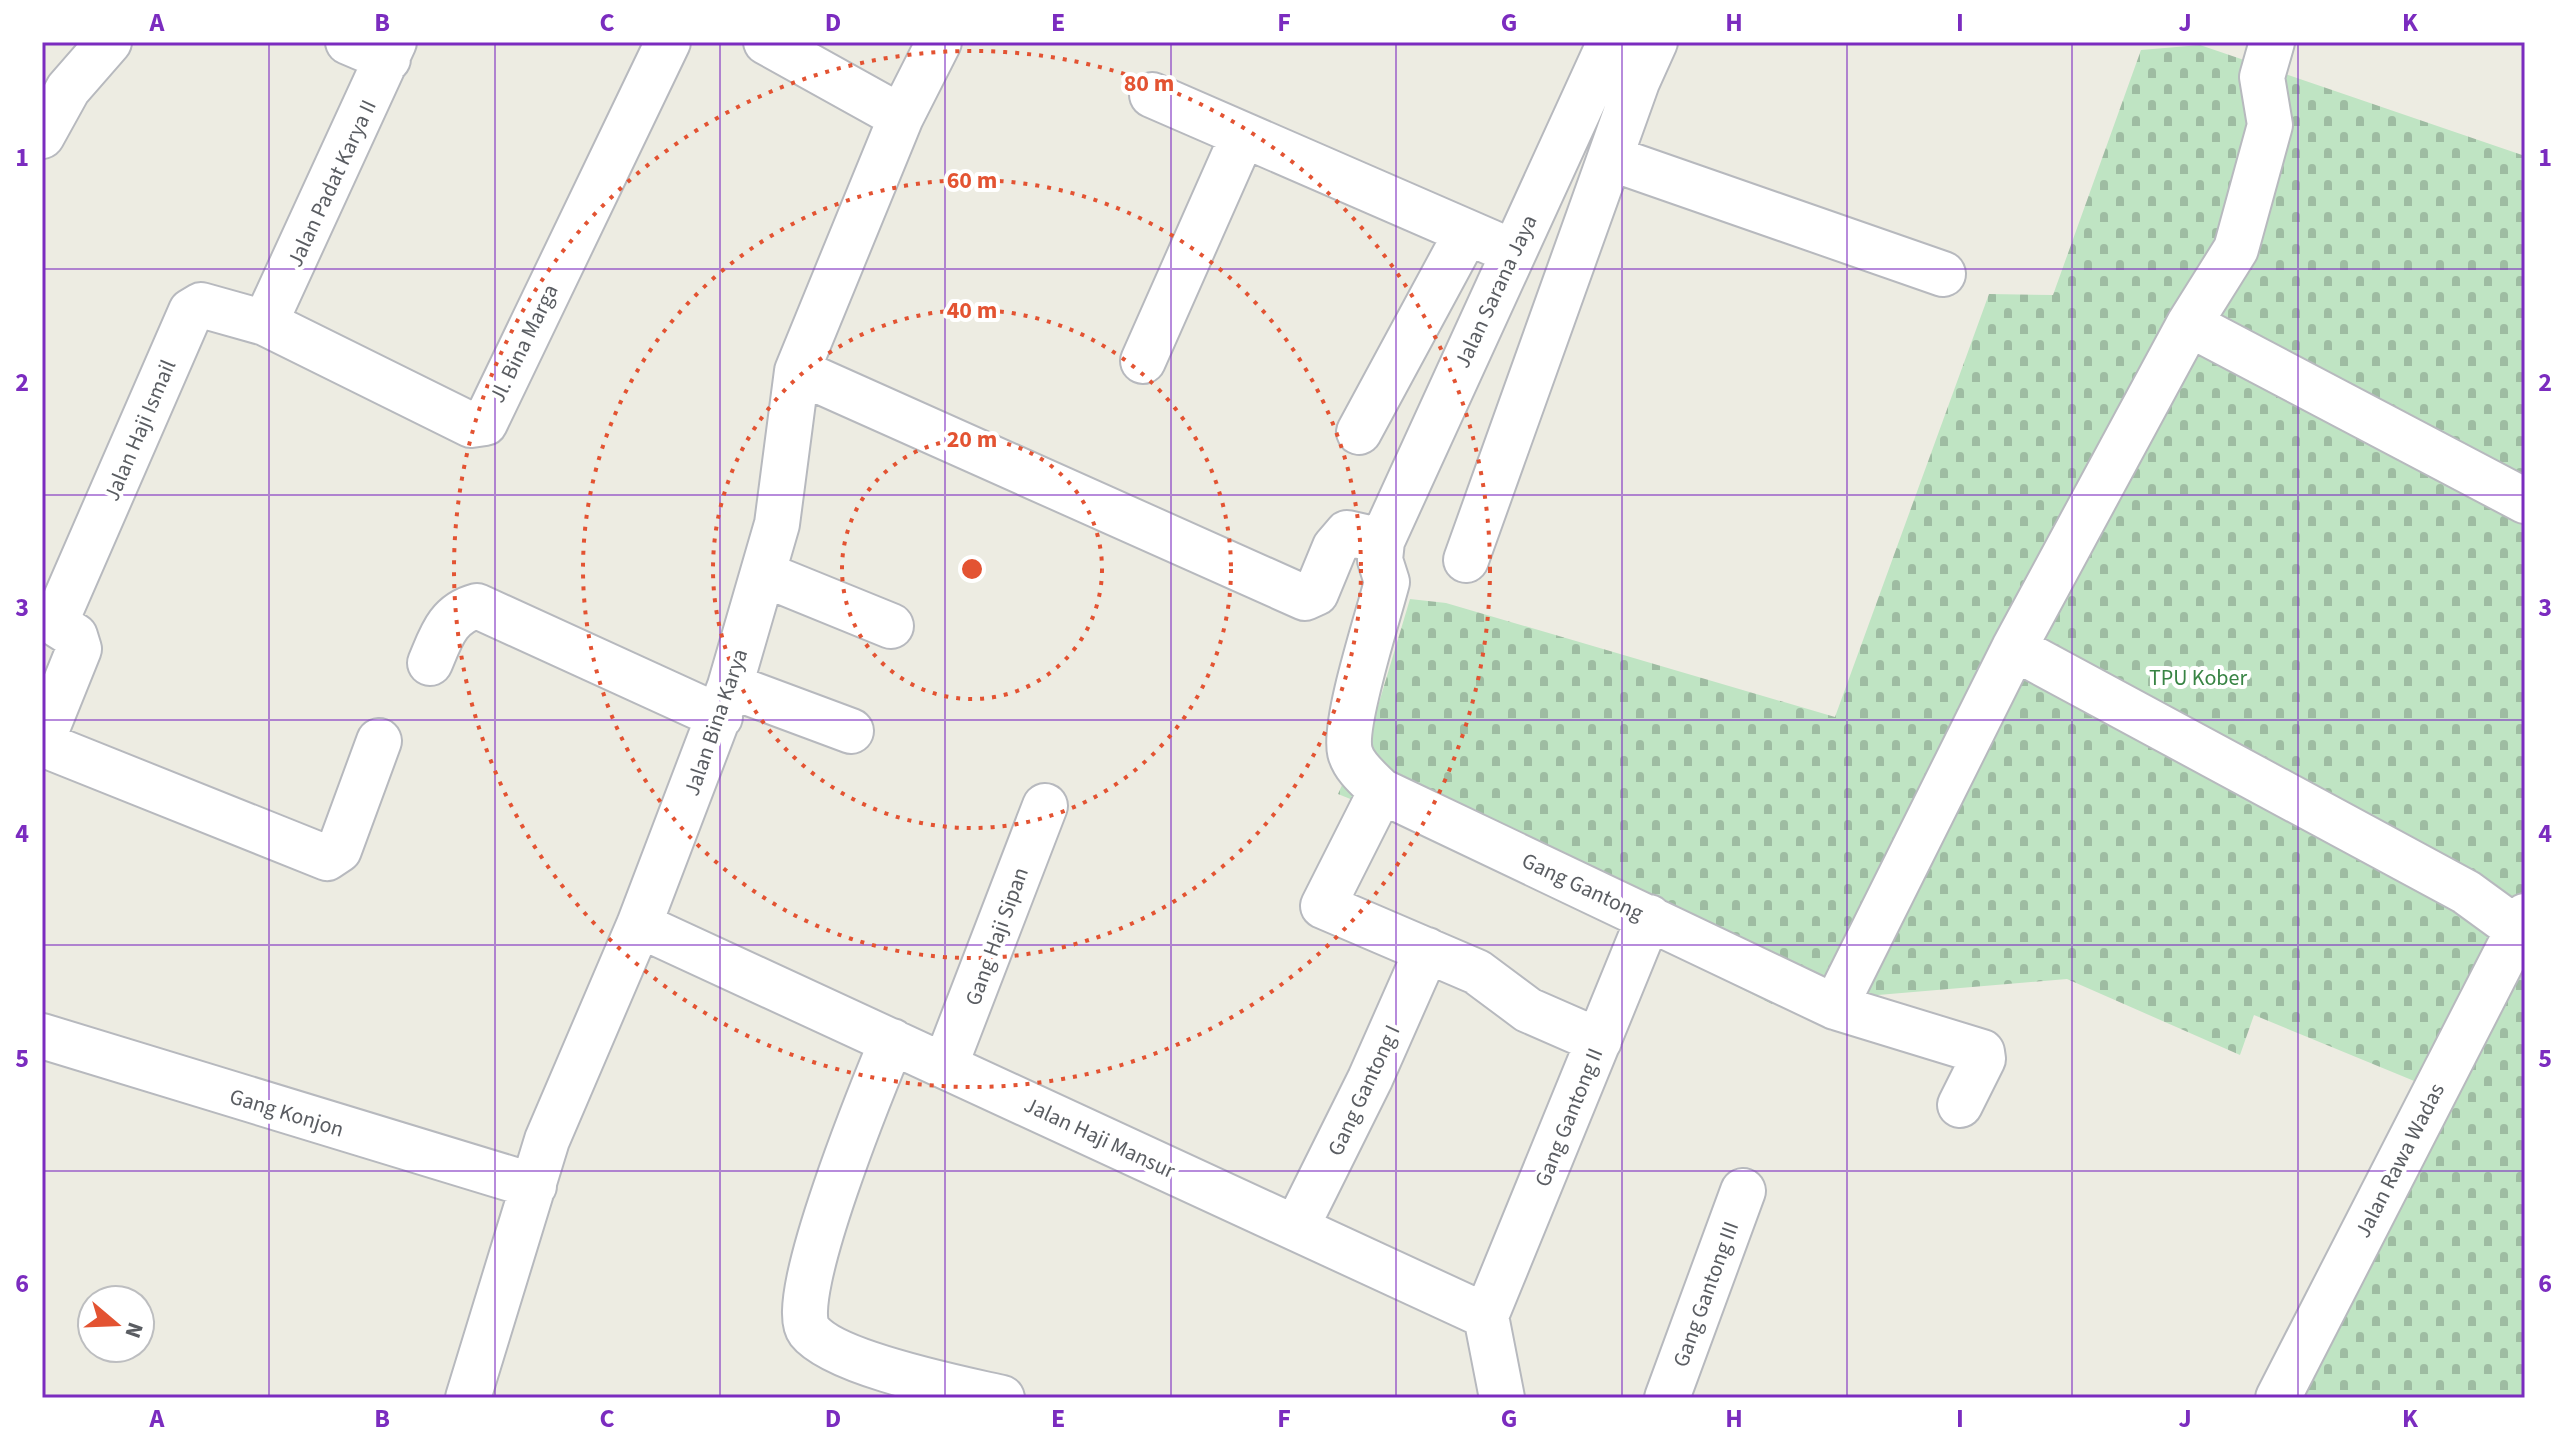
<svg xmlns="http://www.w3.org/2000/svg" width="2567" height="1440" font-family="'Source Sans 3',sans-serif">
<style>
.cemetery{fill:url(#cemetery-stones)}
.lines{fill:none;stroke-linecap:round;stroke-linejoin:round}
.minor-casing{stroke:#b7b9be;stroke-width:48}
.minor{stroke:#fff;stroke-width:44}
.grid{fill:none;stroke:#7b2cbf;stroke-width:2;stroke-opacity:0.55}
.ring{fill:none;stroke:#e35332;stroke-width:4;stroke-dasharray:4 8}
.labels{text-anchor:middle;stroke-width:8;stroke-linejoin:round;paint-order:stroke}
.street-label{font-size:22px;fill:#5a5d62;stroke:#fff}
.park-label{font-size:22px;fill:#388444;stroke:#fff}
.centre{fill:#e35332;stroke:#fff;stroke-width:4}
.ring-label{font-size:24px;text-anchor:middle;font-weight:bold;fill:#e35332;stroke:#fff;stroke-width:8;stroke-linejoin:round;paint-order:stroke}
.neatline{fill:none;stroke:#7b2cbf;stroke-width:3}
.grid-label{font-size:26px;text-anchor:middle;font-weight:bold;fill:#7b2cbf}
</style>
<defs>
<pattern id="cemetery-stones" width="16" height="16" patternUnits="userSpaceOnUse" patternTransform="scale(2)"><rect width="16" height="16" fill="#bfe4c3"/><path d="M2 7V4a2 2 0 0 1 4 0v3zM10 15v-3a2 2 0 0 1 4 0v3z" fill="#9ebca2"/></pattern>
</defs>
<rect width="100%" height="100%" fill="#edece2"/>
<path class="cemetery" d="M 2200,45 L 2525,156 L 2525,1398 L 2289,1398 L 2458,1099 L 2254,1015 L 2240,1055 L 2067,979 L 1772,1004 L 1410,823 L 1338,794 L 1378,706 L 1410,599 L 1446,603 L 1835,717 L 1989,294 L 2053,295 L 2141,50 Z"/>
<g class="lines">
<g class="minor-casing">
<path id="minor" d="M 348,42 L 388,59
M 766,42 L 901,117
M 1610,42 L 1382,541 L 1380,560 L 1387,582 C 1378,617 1343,723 1350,752 C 1354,768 1370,780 1381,791 L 1835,1007 L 1982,1052 L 1983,1059 L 1960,1105
M 1152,95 L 1513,252
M 42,136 L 68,89 L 109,42
M 1610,158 L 1943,274
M 265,323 L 394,42
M 2189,324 L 2525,501
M 1143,361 L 1243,135
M 797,371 L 1305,598 L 1316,593 L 1335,547 L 1347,533 L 1382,541
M 1359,432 L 1467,232
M 1466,560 L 1637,82 L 1655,42
M 763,574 L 891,626
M 42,615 L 75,636 L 79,649 L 42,741
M 56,621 L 191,311 L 201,305 L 265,323 L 471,425 L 485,423 L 668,42
M 2014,648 L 2466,892 L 2525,935
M 430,663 C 441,637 447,614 477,606 L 720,717
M 730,686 L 851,731
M 42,744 L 327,858 L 339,850 L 379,741
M 1381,791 L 1323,906 L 1477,972 L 1528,1010 L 1599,1041
M 639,925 L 1486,1316
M 1835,1007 L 2014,648 L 2189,324 L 2236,249 L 2270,125 L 2262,77 L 2272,42
M 42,1036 L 534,1186
M 892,1041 C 875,1082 785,1300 809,1331 C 835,1364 958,1388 1002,1398
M 945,1066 L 1045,806
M 1296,1228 L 1370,1079 L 1427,950
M 1486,1316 L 1649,917
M 1486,1316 L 1502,1398
M 468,1398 L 547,1140 L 639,925 L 730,686 L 777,524 L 797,371 L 901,117 L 939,42
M 1667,1398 L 1743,1191
M 2278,1398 L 2525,916"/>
</g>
<use href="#minor" class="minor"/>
</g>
<path class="grid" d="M 269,42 L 269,1398M 495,42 L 495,1398M 720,42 L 720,1398M 945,42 L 945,1398M 1171,42 L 1171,1398M 1396,42 L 1396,1398M 1622,42 L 1622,1398M 1847,42 L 1847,1398M 2072,42 L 2072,1398M 2298,42 L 2298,1398M 42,269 L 2525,269M 42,495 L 2525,495M 42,720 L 2525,720M 42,945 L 2525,945M 42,1171 L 2525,1171"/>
<g class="ring">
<circle cx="972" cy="569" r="130"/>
<circle cx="972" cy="569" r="259"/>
<circle cx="972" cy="569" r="389"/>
<circle cx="972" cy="569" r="518"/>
</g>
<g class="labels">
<g class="street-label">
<text transform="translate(331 183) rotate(-65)" y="8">Jalan Padat Karya II</text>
<text transform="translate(1495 291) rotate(-65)" y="8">Jalan Sarana Jaya</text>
<text transform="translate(523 343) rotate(-64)" y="8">Jl. Bina Marga</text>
<text transform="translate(139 430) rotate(-67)" y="8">Jalan Haji Ismail</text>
<text transform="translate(715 722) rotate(-71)" y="8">Jalan Bina Karya</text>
<text transform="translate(1583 886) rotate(25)" y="8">Gang Gantong</text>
<text transform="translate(996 936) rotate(-70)" y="8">Gang Haji Sipan</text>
<text transform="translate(1363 1090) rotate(-65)" y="8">Gang Gantong I</text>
<text transform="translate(287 1112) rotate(17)" y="8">Gang Konjon</text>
<text transform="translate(1568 1117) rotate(-68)" y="8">Gang Gantong II</text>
<text transform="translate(1100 1137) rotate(25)" y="8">Jalan Haji Mansur</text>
<text transform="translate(2399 1160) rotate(-63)" y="8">Jalan Rawa Wadas</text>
<text transform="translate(1705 1294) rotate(-70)" y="8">Gang Gantong III</text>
</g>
<g class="park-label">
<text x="2198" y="685">TPU Kober</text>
</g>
</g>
<circle cx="972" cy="569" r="12" class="centre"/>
<g class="ring-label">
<text x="1149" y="91">80 m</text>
<text x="972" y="188">60 m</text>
<text x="972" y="318">40 m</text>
<text x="972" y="447">20 m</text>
</g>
<rect width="2567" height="1440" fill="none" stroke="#ffffff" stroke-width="88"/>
<g transform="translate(116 1324) rotate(109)"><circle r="38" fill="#ffffff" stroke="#bdbec0" stroke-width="2"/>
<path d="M0-6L14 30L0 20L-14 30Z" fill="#e35332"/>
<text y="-12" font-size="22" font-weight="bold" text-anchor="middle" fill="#5a5d62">N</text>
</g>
<rect x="44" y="44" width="2479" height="1352" class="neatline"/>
<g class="grid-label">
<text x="157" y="31">A</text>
<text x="382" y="31">B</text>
<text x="607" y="31">C</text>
<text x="833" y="31">D</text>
<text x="1058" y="31">E</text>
<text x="1284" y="31">F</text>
<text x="1509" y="31">G</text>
<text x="1734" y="31">H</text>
<text x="1960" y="31">I</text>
<text x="2185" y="31">J</text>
<text x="2410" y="31">K</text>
<text x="22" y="166">1</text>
<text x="2545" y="166">1</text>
<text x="22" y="391">2</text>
<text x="2545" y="391">2</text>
<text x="22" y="616">3</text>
<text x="2545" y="616">3</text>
<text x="22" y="842">4</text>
<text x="2545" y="842">4</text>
<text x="22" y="1067">5</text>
<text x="2545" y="1067">5</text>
<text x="22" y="1292">6</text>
<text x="2545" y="1292">6</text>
<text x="157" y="1427">A</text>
<text x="382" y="1427">B</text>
<text x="607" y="1427">C</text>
<text x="833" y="1427">D</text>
<text x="1058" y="1427">E</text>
<text x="1284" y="1427">F</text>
<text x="1509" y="1427">G</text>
<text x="1734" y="1427">H</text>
<text x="1960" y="1427">I</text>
<text x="2185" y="1427">J</text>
<text x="2410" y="1427">K</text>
</g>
</svg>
